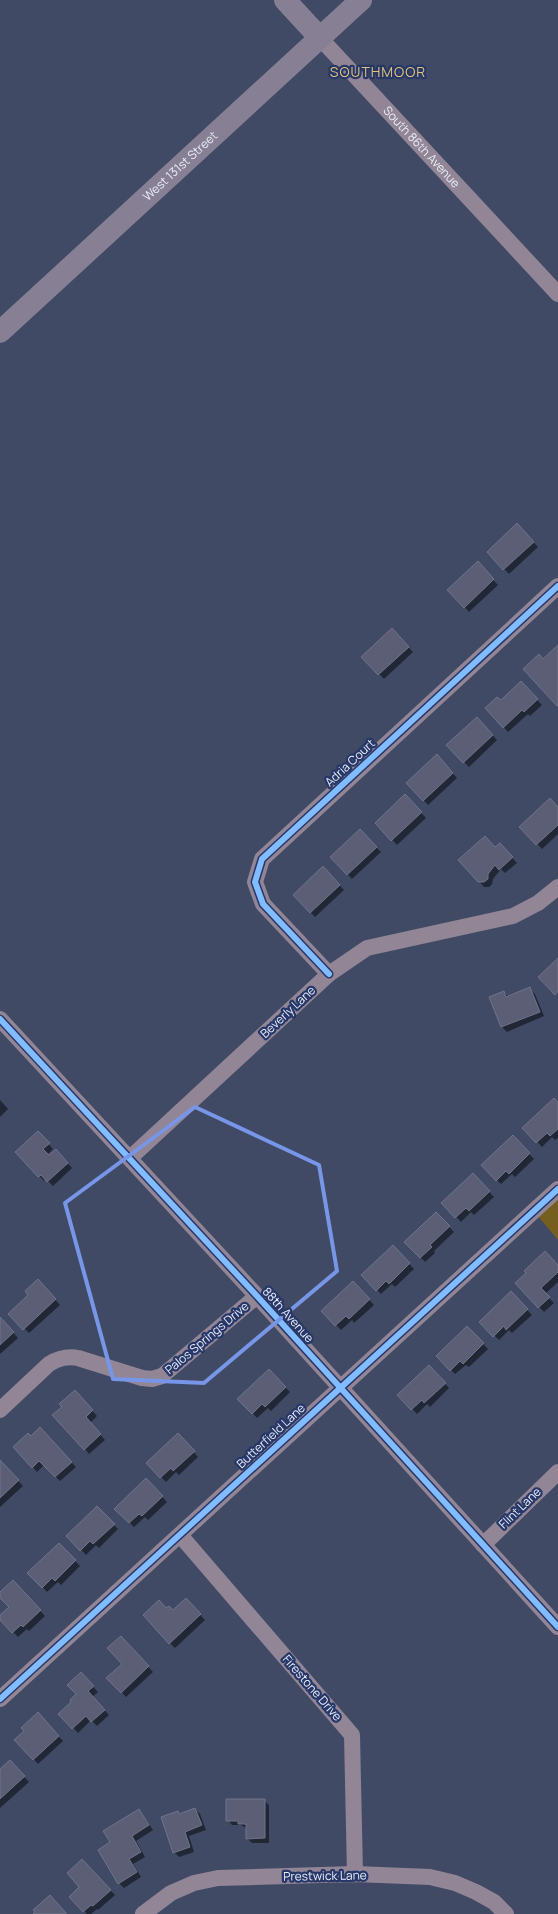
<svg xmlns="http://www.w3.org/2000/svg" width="558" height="1914" font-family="Manrope,sans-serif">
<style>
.green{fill:#745f20}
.shadow{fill:#0007}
.building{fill:#5b5e75;stroke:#70748b}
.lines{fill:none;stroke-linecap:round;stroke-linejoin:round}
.street{stroke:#928696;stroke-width:16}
.secondary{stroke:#878094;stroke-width:22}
.cycleway-casing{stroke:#273768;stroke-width:9}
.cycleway{stroke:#80bcff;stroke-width:6}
.marked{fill:none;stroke:#7896e7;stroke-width:4;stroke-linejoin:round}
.labels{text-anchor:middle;stroke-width:4.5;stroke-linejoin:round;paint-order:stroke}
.street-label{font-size:12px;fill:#e8edfa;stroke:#273768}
.neighbourhood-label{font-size:14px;letter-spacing:1px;fill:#e1c379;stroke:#273768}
</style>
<rect width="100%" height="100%" fill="#404a65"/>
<path class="green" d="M 558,1196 L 558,1240 L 537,1215 Z"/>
<path class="shadow" d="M 517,525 L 538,547 L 509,574 L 488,552 Z
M 477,563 L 498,585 L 469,612 L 449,590 Z
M 392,630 L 413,652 L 384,679 L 363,657 Z
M 521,683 L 542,705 L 530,716 L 528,714 L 508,732 L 486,708 L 501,702 Z
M 477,718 L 497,740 L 469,767 L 448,745 Z
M 437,756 L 457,778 L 428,805 L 408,783 Z
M 405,796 L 426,818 L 397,845 L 376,823 Z
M 558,808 L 558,834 L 542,849 L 521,827 Z
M 360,831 L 381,852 L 352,879 L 331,857 Z
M 495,849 L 504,849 L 517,863 L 505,873 L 501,869 L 493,879 L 492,884 L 489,887 L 484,887 L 479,881 Z
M 323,868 L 344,890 L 315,917 L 295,895 Z
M 530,989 L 535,994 L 544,1016 L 507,1032 L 502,1027 L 490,998 L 504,993 L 509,997 Z
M 0,1100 L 8,1109 L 0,1117 Z
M 558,1104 L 558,1138 L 555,1140 L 552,1137 L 542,1147 L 524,1128 Z
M 38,1133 L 53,1149 L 47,1155 L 49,1157 L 56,1151 L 72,1168 L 53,1186 L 46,1179 L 44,1181 L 17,1152 Z
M 513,1137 L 534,1159 L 515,1177 L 512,1174 L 501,1184 L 483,1166 Z
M 473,1175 L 494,1197 L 474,1215 L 471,1212 L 461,1222 L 443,1203 Z
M 436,1213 L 454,1232 L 434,1251 L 435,1253 L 425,1262 L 406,1242 Z
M 393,1247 L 414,1269 L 395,1287 L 392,1284 L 381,1294 L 363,1275 Z
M 558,1266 L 558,1282 L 545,1294 L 554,1303 L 544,1312 L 517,1283 Z
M 38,1281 L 60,1305 L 29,1333 L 10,1314 L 30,1295 Z
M 353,1283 L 374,1305 L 354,1323 L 352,1320 L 341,1330 L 323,1311 Z
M 511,1293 L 532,1315 L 512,1333 L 509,1330 L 499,1340 L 481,1322 Z
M 0,1318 L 18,1338 L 0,1354 Z
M 467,1327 L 488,1349 L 469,1367 L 466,1365 L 455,1374 L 437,1356 Z
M 429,1367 L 449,1388 L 430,1407 L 427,1404 L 417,1414 L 399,1395 Z
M 269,1371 L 290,1392 L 271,1411 L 268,1408 L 257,1418 L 239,1399 Z
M 75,1392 L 97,1416 L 90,1423 L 105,1440 L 89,1454 L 85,1449 L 63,1407 Z
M 40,1429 L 76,1467 L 60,1481 L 44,1465 L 37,1472 L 14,1447 L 31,1437 Z
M 178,1435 L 198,1457 L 179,1475 L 176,1472 L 166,1482 L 148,1463 Z
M 0,1462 L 23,1486 L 0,1507 Z
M 146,1480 L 167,1502 L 148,1520 L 145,1517 L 134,1527 L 116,1509 Z
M 97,1508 L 118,1529 L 99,1548 L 96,1545 L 86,1555 L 68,1536 Z
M 59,1544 L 80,1566 L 61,1585 L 58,1582 L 47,1592 L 29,1573 Z
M 18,1586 L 45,1616 L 29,1631 L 27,1629 L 18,1637 L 0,1618 L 11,1607 L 0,1596 L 0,1593 Z
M 186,1600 L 205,1620 L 175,1648 L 170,1643 L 167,1610 L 173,1612 Z
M 121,1638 L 153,1672 L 126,1697 L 108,1678 L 123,1664 Z
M 81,1674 L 98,1692 L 92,1697 L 109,1715 L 97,1726 L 91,1720 L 78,1733 L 60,1714 L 73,1702 L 77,1694 Z
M 43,1719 L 63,1741 L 38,1764 L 16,1740 Z
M 10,1762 L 29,1782 L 0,1808 L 0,1771 Z
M 264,1800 L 269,1805 L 269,1843 L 252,1843 L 247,1838 L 247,1829 L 241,1825 L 232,1825 L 228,1820 Z
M 195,1809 L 200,1814 L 206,1830 L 189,1836 L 194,1852 L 179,1857 L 175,1853 L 162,1818 L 178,1812 L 180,1815 Z
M 139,1810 L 153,1830 L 136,1841 L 145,1857 L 133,1864 L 141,1877 L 124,1888 L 119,1883 L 112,1843 Z
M 82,1861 L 115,1895 L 98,1910 L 97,1909 L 91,1914 L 87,1914 L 71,1897 L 81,1887 Z"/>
<path class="building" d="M 517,523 L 534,542 L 503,570 L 487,552 Z
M 478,561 L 494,579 L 464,608 L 447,590 Z
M 392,628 L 409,647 L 378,675 L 361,657 Z
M 558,645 L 558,706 L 557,706 L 523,669 L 539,654 L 543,659 Z
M 521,681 L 538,699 L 524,712 L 522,710 L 503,728 L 485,708 L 497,697 L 501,700 Z
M 477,717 L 493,735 L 463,763 L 446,745 Z
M 437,754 L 453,773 L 423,801 L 406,783 Z
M 405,794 L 422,812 L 391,841 L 375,823 Z
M 550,798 L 558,807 L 558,825 L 536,845 L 519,827 Z
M 360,829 L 377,847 L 347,875 L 330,857 Z
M 485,836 L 495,847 L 500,843 L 513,857 L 499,870 L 495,865 L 488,874 L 488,879 L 484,882 L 478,882 L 458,860 Z
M 323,866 L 340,885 L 310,913 L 293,895 Z
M 558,958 L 558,991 L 555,995 L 538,977 Z
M 530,987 L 540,1012 L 501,1027 L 489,997 L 504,991 L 506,997 Z
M 554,1098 L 558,1102 L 558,1129 L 550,1136 L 547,1133 L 536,1143 L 522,1128 Z
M 38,1131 L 50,1143 L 43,1149 L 49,1155 L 56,1149 L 68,1163 L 47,1182 L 41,1175 L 38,1177 L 15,1152 Z
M 513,1135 L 530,1153 L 509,1174 L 506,1171 L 496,1181 L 481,1165 Z
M 473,1173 L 490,1191 L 469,1211 L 466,1208 L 455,1218 L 441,1203 Z
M 436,1212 L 450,1226 L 430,1245 L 432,1247 L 420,1258 L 404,1242 Z
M 393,1245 L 410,1263 L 389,1284 L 386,1281 L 376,1291 L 361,1275 Z
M 545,1251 L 558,1265 L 558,1272 L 541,1288 L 550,1297 L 538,1308 L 515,1283 L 526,1273 L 524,1271 Z
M 38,1279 L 56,1299 L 23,1330 L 8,1314 L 28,1295 L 25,1291 Z
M 353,1281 L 370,1299 L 349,1319 L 346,1316 L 335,1326 L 321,1311 Z
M 511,1291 L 528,1309 L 506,1330 L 504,1326 L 493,1337 L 479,1322 Z
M 0,1317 L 14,1332 L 0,1345 Z
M 467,1326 L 484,1343 L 463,1364 L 460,1361 L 450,1371 L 436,1356 Z
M 429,1365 L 446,1383 L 424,1403 L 422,1400 L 411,1410 L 397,1395 Z
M 269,1369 L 286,1387 L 265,1407 L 262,1404 L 252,1414 L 237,1399 Z
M 75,1390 L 93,1410 L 86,1417 L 101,1434 L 84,1450 L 52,1415 L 62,1407 L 59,1404 Z
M 40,1427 L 72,1462 L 55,1477 L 39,1461 L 32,1468 L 13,1447 L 28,1433 L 31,1436 Z
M 178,1433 L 195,1451 L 173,1471 L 171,1468 L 160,1478 L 146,1463 Z
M 0,1460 L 19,1480 L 0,1498 Z
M 146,1478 L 163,1496 L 142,1516 L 139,1514 L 129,1523 L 114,1509 Z
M 97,1506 L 115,1524 L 93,1544 L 90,1541 L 80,1551 L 66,1536 Z
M 59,1543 L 76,1560 L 55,1581 L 52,1578 L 42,1588 L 27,1573 Z
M 13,1580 L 41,1610 L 23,1627 L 21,1625 L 12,1633 L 0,1620 L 0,1615 L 9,1607 L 0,1598 L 0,1592 Z
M 186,1598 L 201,1614 L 169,1644 L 143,1615 L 159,1600 L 166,1608 L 169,1606 L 173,1610 Z
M 121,1636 L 149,1666 L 121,1693 L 106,1678 L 122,1664 L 107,1648 Z
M 81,1672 L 94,1686 L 88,1691 L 105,1710 L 91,1722 L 86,1716 L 72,1729 L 58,1714 L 71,1702 L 70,1700 L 76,1694 L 67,1685 Z
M 38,1712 L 59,1736 L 33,1760 L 14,1740 L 24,1731 L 21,1728 Z
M 10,1760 L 25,1776 L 0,1799 L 0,1769 Z
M 226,1799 L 265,1799 L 265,1838 L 246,1839 L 246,1824 L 238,1824 L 238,1821 L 226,1821 Z
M 195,1808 L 202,1825 L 185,1832 L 190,1847 L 173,1853 L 161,1817 L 178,1811 L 179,1814 Z
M 139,1809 L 149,1825 L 132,1836 L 141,1852 L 129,1859 L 137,1872 L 118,1884 L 98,1850 L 110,1842 L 103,1831 Z
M 82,1859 L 111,1890 L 93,1906 L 91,1905 L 83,1912 L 69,1897 L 79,1887 L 67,1873 Z
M 50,1895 L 66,1913 L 66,1914 L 33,1914 L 35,1912 L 33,1910 Z"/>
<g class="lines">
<g class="street">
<path id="s1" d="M 320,38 L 558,294"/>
<path d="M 329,974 L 263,904 L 255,882 L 262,859 L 558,586"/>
<path d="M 0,1019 L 257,1296 L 558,1627"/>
<path d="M 130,1158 L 329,974 L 367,948 L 513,916 L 538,903 L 558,887"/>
<path d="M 0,1410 L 49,1364 C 59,1358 67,1356 78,1358 L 142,1378 L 152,1379 L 162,1376 L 257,1296"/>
<path d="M 180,1535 L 352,1735 L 355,1874"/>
<path d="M 483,1545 L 558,1472"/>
<path d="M 0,1699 L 558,1189"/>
<path d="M 143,1914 L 171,1893 L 194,1883 L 218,1878 L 355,1874 L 430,1877 L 455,1883 L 476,1892 L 494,1902 L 506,1914"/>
</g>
<g class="secondary">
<path d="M 285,0 L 320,38"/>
<path id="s2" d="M 0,332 L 361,0"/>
</g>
<g class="cycleway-casing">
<path id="cycleway" d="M 329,974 L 263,904 L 255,882 L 262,859 L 558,586
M 0,1019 L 257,1296 L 558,1627
M 0,1699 L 558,1189"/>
</g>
<use href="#cycleway" class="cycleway"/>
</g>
<path class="marked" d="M 195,1107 L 319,1165 L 337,1271 L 204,1383 L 113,1379 L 65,1203 Z"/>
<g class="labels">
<g class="street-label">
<text dy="4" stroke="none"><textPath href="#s1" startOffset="149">South 86th Avenue</textPath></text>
<text dy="4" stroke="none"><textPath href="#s2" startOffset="245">West 131st Street</textPath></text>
<text transform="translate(350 763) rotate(-43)" y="4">Adria Court</text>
<text transform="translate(288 1012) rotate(-43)" y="4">Beverly Lane</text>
<text transform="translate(288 1315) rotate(48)" y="4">88th Avenue</text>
<text transform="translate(207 1338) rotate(-40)" y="4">Palos Springs Drive</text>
<text transform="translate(271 1436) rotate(-43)" y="4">Butterfield Lane</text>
<text transform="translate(520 1508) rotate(-44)" y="4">Flint Lane</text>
<text transform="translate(312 1688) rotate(49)" y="4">Firestone Drive</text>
<text transform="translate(325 1876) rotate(-1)" y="4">Prestwick Lane</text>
</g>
<g class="neighbourhood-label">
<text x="378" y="77">SOUTHMOOR</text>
</g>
</g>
</svg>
